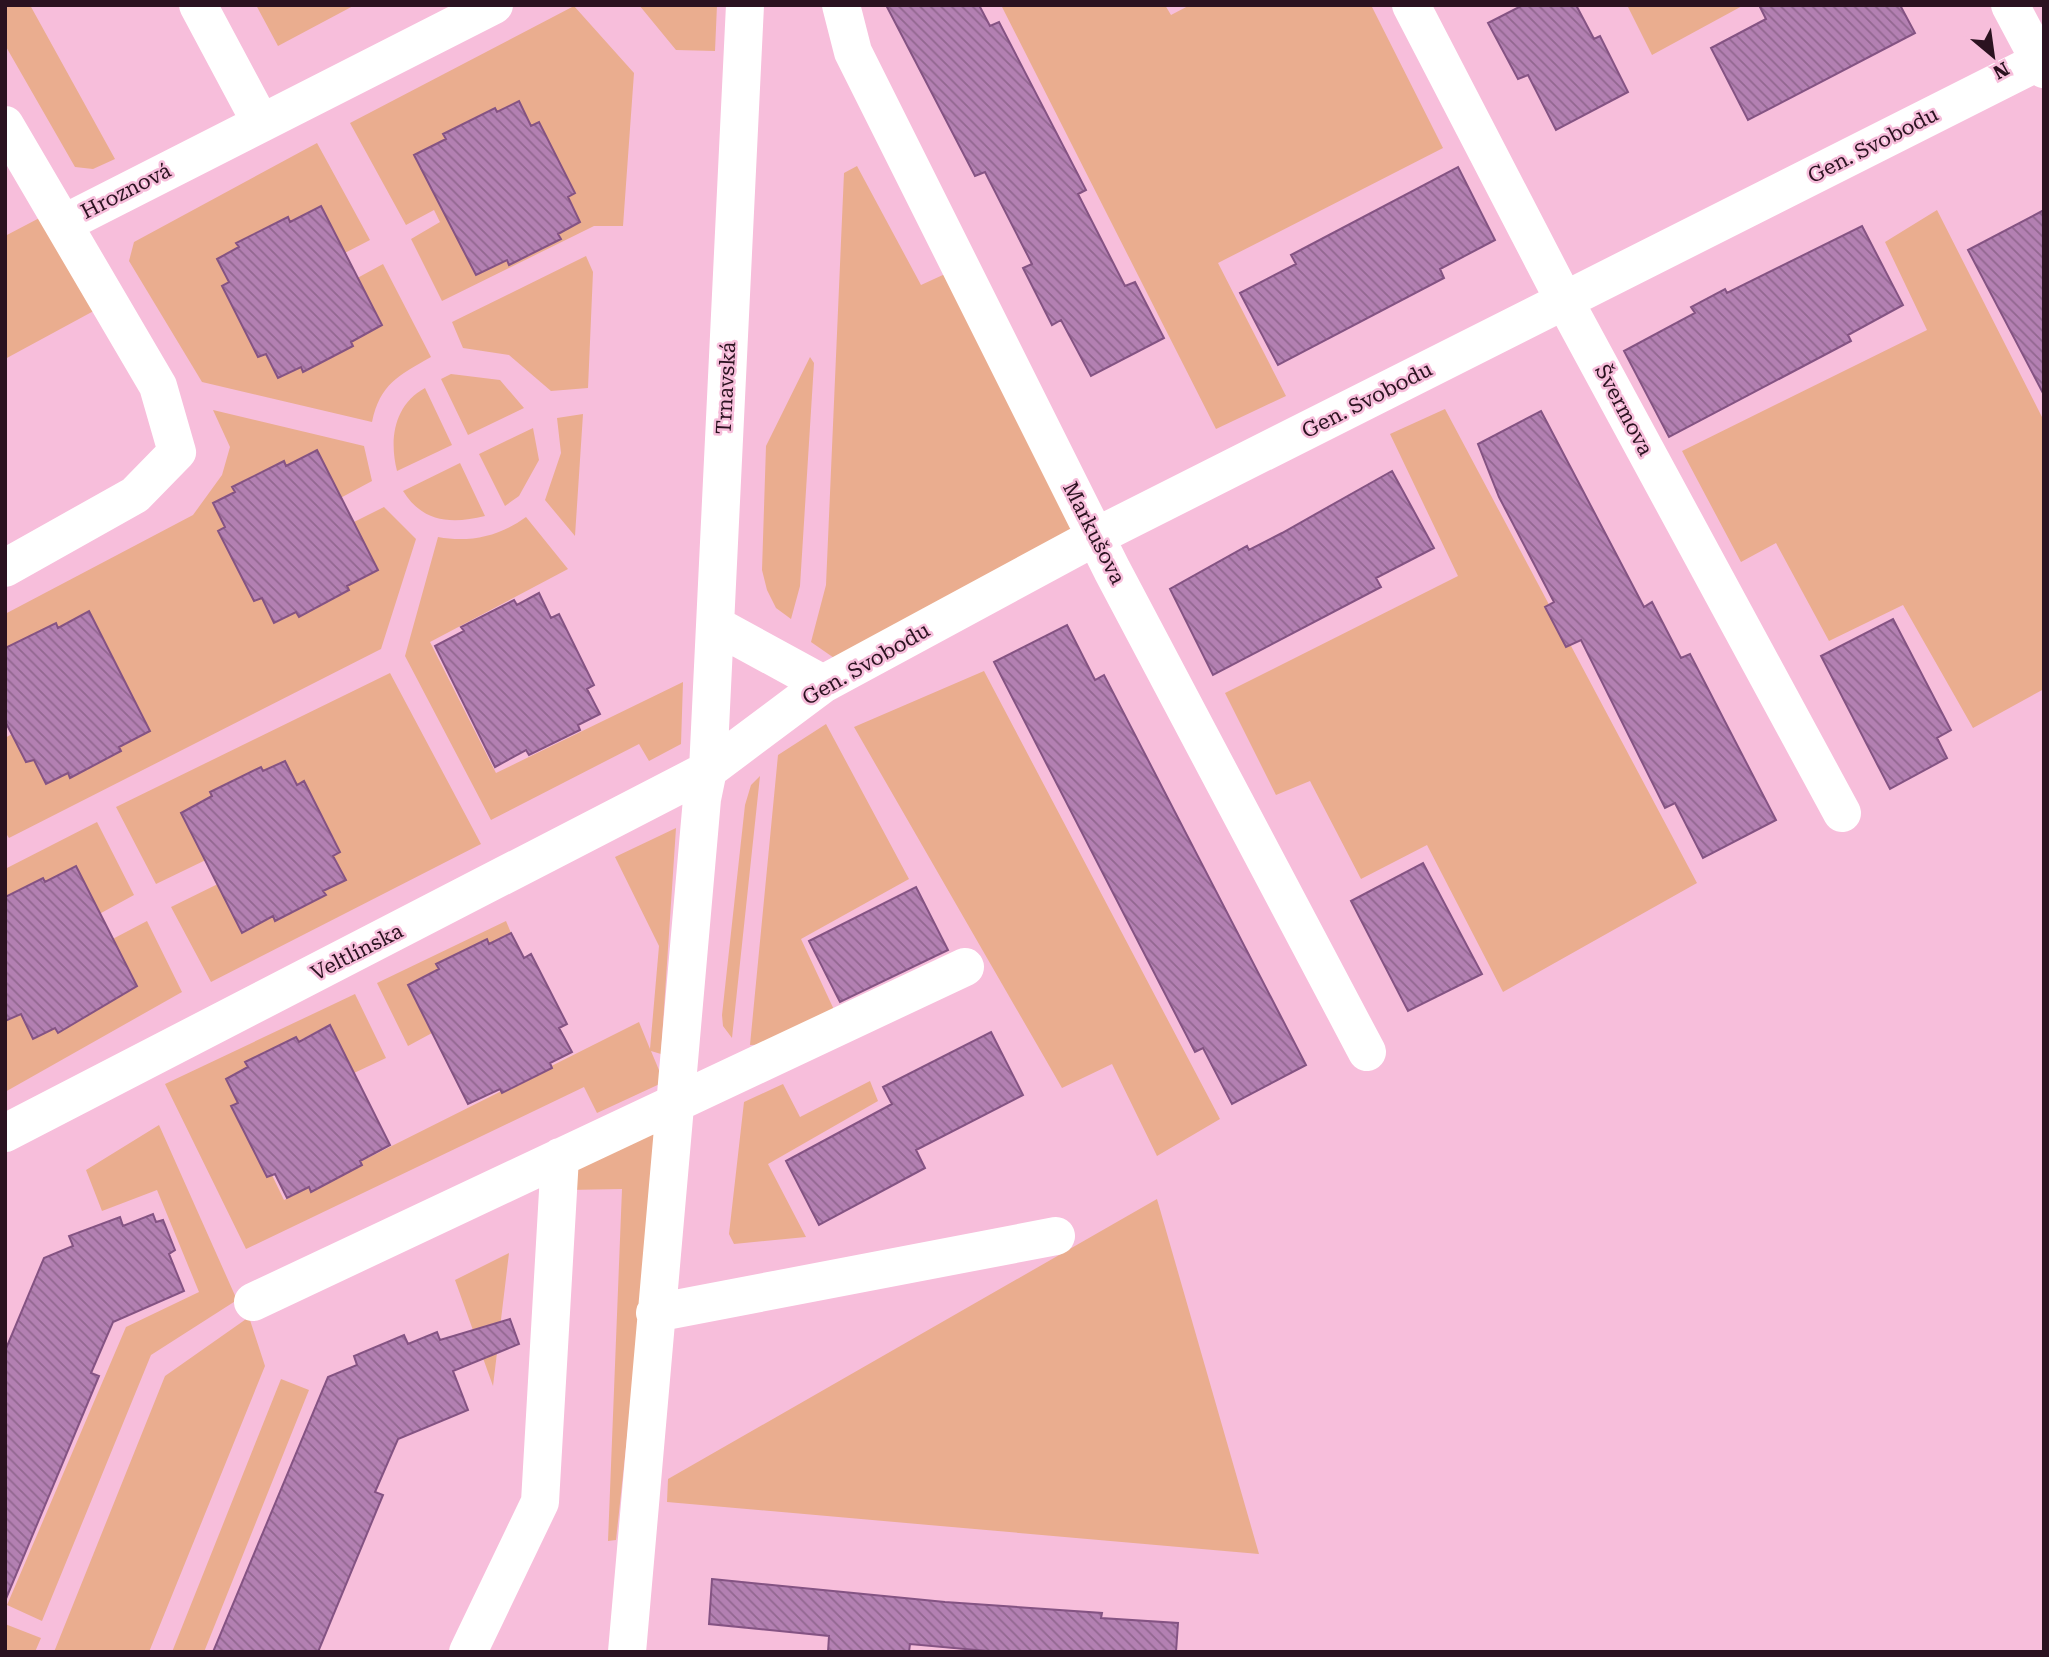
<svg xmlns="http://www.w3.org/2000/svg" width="2049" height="1657" font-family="'Roboto Serif',serif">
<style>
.green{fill:#eaad8f}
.building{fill:url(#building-back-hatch);stroke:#845383;stroke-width:2}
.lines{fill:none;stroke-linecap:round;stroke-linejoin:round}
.street{stroke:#fff;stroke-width:38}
.labels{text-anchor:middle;stroke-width:5;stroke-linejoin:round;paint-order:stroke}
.street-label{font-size:21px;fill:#2b1220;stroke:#f7bedb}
</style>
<defs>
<pattern id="building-back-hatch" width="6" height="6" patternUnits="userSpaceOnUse" patternTransform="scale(1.75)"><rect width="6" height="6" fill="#b380b2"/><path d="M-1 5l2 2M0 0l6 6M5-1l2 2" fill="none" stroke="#926790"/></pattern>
</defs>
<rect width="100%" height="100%" fill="#f7bedb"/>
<path class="green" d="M 5,5 L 30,5 L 115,159 L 93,169 L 75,167 L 5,45 Z
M 256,5 L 355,5 L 278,46 Z
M 639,5 L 717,5 L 715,51 L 676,50 Z
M 1001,5 L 1165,5 L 1171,15 L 1190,5 L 1371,5 L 1443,148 L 1218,263 L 1286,396 L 1216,429 Z
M 1627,5 L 1744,5 L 1652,55 Z
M 574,6 L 634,73 L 623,226 L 594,226 L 442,301 L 411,239 L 440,222 L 434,210 L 406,225 L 350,123 Z
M 317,143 L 370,240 L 337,257 L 350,282 L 383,264 L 431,357 C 399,375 380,384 372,422 L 202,382 L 129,261 L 134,242 Z
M 857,166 L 921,285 L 945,274 L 1075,529 L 837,660 L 811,642 L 826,585 L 844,173 Z
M 1937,210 L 2044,421 L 2044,689 L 1973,728 L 1903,605 L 1829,641 L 1776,543 L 1741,562 L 1682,451 L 1927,330 L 1885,242 Z
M 47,214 L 101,307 L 5,359 L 5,236 Z
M 586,256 L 593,272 L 588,388 L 551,391 L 509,355 L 463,348 L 452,322 Z
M 810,357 L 814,363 L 800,586 L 791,619 L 776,608 L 767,590 L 762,570 L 766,446 Z
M 451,374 L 500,380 L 524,408 L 468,435 L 441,379 Z
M 425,388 L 452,445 L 397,471 C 389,439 394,405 425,388 Z
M 1445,409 L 1697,883 L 1503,992 L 1427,845 L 1361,879 L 1310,781 L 1276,795 L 1225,693 L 1458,576 L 1390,434 Z
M 213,410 L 364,446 L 372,481 L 333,502 L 346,526 L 384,507 L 416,539 L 381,649 L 9,838 L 5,832 L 5,738 L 12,734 L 5,721 L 5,614 L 193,515 L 222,475 L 230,447 Z
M 583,414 L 575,536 L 545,500 L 561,453 L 557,418 Z
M 533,428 L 539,460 L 519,496 L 505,506 L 479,454 Z
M 460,463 L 485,516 C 452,524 423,523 403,491 Z
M 526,517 L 568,569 L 430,642 L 496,773 L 683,682 L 681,744 L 649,761 L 639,744 L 491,820 L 405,656 L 438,537 C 470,543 500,536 526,517 Z
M 984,671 L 1220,1119 L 1157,1156 L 1112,1064 L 1062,1088 L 854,727 Z
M 390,673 L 481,844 L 211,982 L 171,907 L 226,880 L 214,856 L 156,884 L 116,807 Z
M 826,724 L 909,879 L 801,939 L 836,1014 L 777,1044 L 750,1045 L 778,755 Z
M 760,776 L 732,1038 L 723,1026 L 722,1015 L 745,805 L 751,785 Z
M 97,822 L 134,895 L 92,918 L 105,943 L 147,921 L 182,992 L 5,1092 L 5,869 Z
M 676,828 L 661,1054 L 651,1051 L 664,1082 L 597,1113 L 584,1087 L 246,1249 L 165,1084 L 355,994 L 386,1058 L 354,1073 L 329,1025 L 226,1079 L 284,1200 L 639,1022 L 650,1049 L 659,946 L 615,857 Z
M 506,921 L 511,933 L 408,985 L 432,1033 L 408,1046 L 377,983 Z
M 870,1081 L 878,1101 L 768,1164 L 806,1237 L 734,1244 L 729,1234 L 744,1102 L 783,1084 L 800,1117 Z
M 661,1123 L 616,1540 L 608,1541 L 622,1189 L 567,1190 L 567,1167 Z
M 159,1125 L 237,1300 L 151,1355 L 42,1621 L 7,1605 L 126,1327 L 199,1292 L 157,1190 L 102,1211 L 86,1170 Z
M 1157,1199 L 1259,1554 L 667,1502 L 668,1479 Z
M 509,1253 L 493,1386 L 455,1280 Z
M 249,1317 L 265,1366 L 149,1652 L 54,1652 L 165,1376 Z
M 281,1379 L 309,1390 L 204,1652 L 172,1652 Z
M 5,1624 L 41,1638 L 35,1652 L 5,1652 Z"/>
<path class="building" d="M 886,5 L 979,5 L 990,26 L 999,22 L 1086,190 L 1078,194 L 1125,286 L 1135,282 L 1164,338 L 1091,376 L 1061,320 L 1052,325 L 1023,268 L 1032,264 L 985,172 L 975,176 Z
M 1523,5 L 1576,5 L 1594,39 L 1600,36 L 1628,92 L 1556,130 L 1528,75 L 1518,79 L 1488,23 Z
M 1759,5 L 1900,5 L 1915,33 L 1748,120 L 1711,48 L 1766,19 Z
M 519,101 L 531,126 L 539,122 L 575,193 L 568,197 L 580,222 L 558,234 L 561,239 L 509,265 L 507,260 L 476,275 L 414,155 L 446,139 L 443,134 L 495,108 L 497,112 Z
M 1458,167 L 1495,240 L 1440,269 L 1444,278 L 1278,365 L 1240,293 L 1296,264 L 1291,255 Z
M 321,206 L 382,325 L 351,342 L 353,346 L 303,372 L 301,367 L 278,378 L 266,354 L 258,357 L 222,286 L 229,282 L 217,259 L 239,247 L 236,243 L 288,217 L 290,222 Z
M 2044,210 L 2044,395 L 1968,250 Z
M 1862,226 L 1903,305 L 1848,335 L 1851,341 L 1669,437 L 1624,351 L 1695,313 L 1691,307 L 1725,289 L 1727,293 Z
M 1541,411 L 1644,607 L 1652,602 L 1681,658 L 1690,654 L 1776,820 L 1703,858 L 1675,803 L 1665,808 L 1581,640 L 1566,647 L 1545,607 L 1554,602 L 1499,497 L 1478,444 Z
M 317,450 L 378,570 L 347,586 L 349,590 L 299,617 L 296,612 L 274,623 L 262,598 L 254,601 L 218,531 L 225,527 L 213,503 L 235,492 L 232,487 L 284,461 L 286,466 Z
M 1392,471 L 1434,548 L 1376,578 L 1381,587 L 1213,675 L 1170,589 L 1247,546 L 1249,550 L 1282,533 Z
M 539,593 L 551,618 L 559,614 L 594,685 L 587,689 L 600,714 L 578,725 L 580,730 L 529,755 L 526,750 L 495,767 L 435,646 L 464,631 L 461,627 L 514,600 L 517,605 Z
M 89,611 L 150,731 L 119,747 L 121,751 L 70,778 L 68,773 L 46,784 L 34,760 L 26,762 L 5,721 L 5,648 L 56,623 L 58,628 Z
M 1893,619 L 1951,730 L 1937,738 L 1947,758 L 1890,789 L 1821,656 Z
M 1067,625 L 1095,680 L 1104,675 L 1306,1065 L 1232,1104 L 1203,1048 L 1195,1052 L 994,662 Z
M 285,761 L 297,785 L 304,781 L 340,852 L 333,856 L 346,880 L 323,891 L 326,895 L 275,921 L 273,916 L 242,933 L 181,813 L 212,796 L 210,792 L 261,767 L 263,771 Z
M 1423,863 L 1482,974 L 1408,1011 L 1351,901 Z
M 76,866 L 137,986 L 58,1033 L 55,1028 L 33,1039 L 21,1014 L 5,1021 L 5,897 L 43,878 L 45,882 Z
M 916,887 L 948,950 L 840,1002 L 809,941 Z
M 511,933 L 524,958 L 531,954 L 567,1024 L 559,1028 L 572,1052 L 550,1063 L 552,1068 L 502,1093 L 500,1089 L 468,1104 L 408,985 L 439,969 L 436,964 L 487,939 L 489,944 Z
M 330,1025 L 390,1145 L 360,1161 L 362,1165 L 311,1192 L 309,1187 L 287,1198 L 275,1174 L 267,1177 L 231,1106 L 238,1103 L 226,1079 L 248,1067 L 245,1062 L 296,1037 L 299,1042 Z
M 991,1032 L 1023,1095 L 916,1150 L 925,1168 L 819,1225 L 786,1161 L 892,1104 L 883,1087 Z
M 153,1214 L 156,1222 L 163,1220 L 175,1250 L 169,1254 L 184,1291 L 113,1322 L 91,1373 L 99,1376 L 5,1601 L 5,1351 L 44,1258 L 73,1246 L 69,1236 L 120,1217 L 123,1226 Z
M 510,1319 L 519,1344 L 453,1371 L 468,1410 L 398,1439 L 375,1492 L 383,1495 L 318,1652 L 213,1652 L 328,1377 L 357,1365 L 354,1356 L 404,1335 L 408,1344 L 437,1332 L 440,1340 Z
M 712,1579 L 945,1602 L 1102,1613 L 1101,1618 L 1178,1623 L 1176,1652 L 998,1652 L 910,1644 L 909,1652 L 828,1652 L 829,1636 L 709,1624 Z"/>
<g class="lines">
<path class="street" d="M 198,5 L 261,123
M 841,5 L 853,52 L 1112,570 L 1367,1052
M 1411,5 L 1564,300 L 1842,813
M 2010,5 L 2044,69
M 5,125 L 158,386 L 177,452 L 135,495 L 5,568
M 63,224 L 494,5
M 715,625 L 823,684
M 5,1133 L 708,770 L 823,684 L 1095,537 L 2044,59
M 253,1302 L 965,967
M 655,1313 L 1056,1236
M 468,1652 L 540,1502 L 560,1157
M 627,1652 L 702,799 L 708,770 L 745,5"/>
</g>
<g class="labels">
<g class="street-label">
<text transform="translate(1873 145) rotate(-27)" y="7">Gen. Svobodu</text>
<text transform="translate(126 191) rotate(-27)" y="7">Hroznová</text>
<text transform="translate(726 388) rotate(-87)" y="7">Trnavská</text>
<text transform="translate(1367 400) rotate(-27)" y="7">Gen. Svobodu</text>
<text transform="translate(1624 410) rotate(62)" y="7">Švermova</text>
<text transform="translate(1094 533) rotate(63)" y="7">Markušova</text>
<text transform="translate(866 664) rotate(-30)" y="7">Gen. Svobodu</text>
<text transform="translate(357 952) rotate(-27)" y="7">Veltlínska</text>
</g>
</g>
<rect width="2049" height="1657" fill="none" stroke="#2b1220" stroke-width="14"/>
<g transform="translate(1993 56) rotate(151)" stroke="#f7bedb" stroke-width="5" paint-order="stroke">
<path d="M0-5L12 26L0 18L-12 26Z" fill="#2b1220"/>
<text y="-10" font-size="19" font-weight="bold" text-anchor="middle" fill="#2b1220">N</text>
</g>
</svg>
